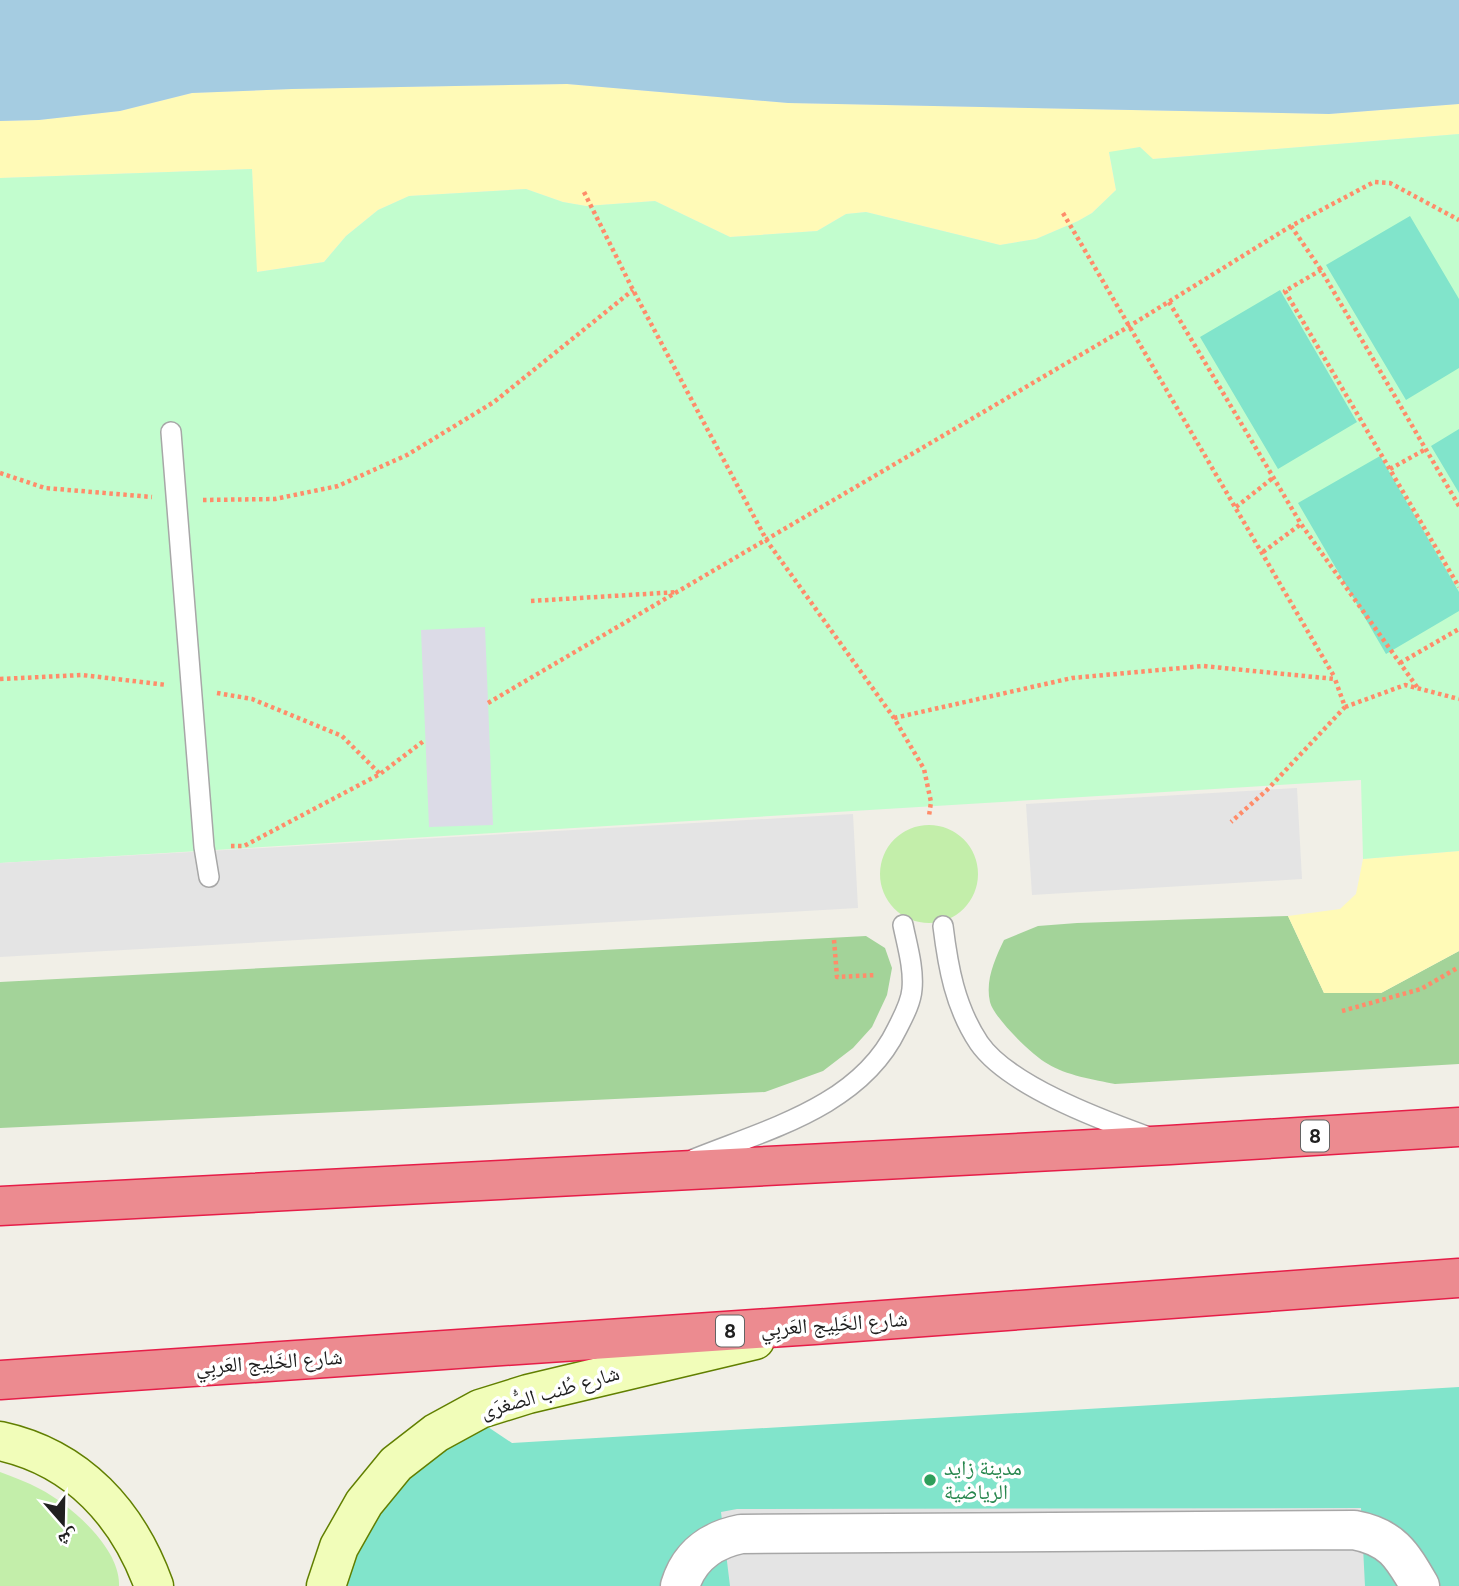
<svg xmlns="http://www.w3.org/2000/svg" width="1459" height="1586" font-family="Figtree,'Noto Naskh Arabic',sans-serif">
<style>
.grass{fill:#c3eeaa}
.forest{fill:#a3d399}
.sand{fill:#fffab7}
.park{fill:#c2fdce}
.pitch{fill:#81e4cb}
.parking{fill:#e4e4e4}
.plaza{fill:#dcdbe7}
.water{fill:#a5cce1}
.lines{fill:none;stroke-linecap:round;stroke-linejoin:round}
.lane-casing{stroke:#a7a7a7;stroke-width:22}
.street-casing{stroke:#a7a7a7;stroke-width:41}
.secondary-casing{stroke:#617f00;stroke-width:41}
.highway-casing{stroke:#e61d48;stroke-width:41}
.path{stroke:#ff8c6a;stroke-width:4.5;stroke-dasharray:3.5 3.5;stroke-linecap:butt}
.lane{stroke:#fff;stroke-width:19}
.street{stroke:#fff;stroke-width:38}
.secondary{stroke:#f1fdb9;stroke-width:38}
.highway{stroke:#ec8b90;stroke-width:38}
.leisure-dot{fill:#2e9e5b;stroke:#fff;stroke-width:2.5}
.labels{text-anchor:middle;stroke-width:7;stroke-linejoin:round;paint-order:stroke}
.shield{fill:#fff;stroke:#636363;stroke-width:2}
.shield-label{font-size:19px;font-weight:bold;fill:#202020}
.street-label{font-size:21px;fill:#202020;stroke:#fff}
.leisure-label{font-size:21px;fill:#27864d;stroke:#fff;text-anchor:start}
</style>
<rect width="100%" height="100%" fill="#f1efe7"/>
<path class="grass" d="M880 874a49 49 0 1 1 98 0a49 49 0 1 1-98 0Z
M 0,1472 C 13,1477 27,1482 40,1489 C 71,1505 121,1549 119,1586 L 0,1586 Z"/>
<path class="forest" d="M 1288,916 L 1324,993 L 1381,993 L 1459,951 L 1459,1064 L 1115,1084 C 1095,1080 1065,1075 1048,1064 C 1033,1056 994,1018 990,1002 C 985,980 995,959 1004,940 L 1038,926 L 1077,923 Z
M 866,936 L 885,948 L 892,968 L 887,995 L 872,1027 L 853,1048 L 823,1071 L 765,1092 L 0,1128 L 0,982 Z"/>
<path class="sand" d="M 567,84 L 788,103 L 1329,114 L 1459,104 L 1459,134 L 1152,159 L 1140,147 L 1109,153 L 1116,190 L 1092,213 L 1078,221 L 1036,239 L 1000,245 L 866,212 L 846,214 L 817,231 L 730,237 L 655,201 L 586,206 L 563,202 L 526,189 L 409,196 L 378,210 L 346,236 L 324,262 L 256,272 L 252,169 L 0,178 L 0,121 L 39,120 L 120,111 L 192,93 L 292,89 Z
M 1459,851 L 1459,951 L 1381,993 L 1324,993 L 1288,916 L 1340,909 L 1356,894 L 1363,859 Z"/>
<path class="park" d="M 1459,134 L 1459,851 L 1363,859 L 1361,780 L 0,863 L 0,178 L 252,169 L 257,272 L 324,262 L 346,236 L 378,210 L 409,196 L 526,189 L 563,202 L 586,206 L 655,201 L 730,237 L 817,231 L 846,214 L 866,212 L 1000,245 L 1036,239 L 1078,221 L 1092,213 L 1116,190 L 1109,152 L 1140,147 L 1153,159 Z"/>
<path class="pitch" d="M 1410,216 L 1459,299 L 1459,368 L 1406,400 L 1326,265 Z
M 1280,290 L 1357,422 L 1278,469 L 1200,337 Z
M 1459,429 L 1459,493 L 1431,446 Z
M 1380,456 L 1459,592 L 1459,611 L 1386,654 L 1298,503 Z
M 1459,1387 L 1459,1586 L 346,1586 L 360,1540 L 410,1469 L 485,1425 L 512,1443 Z"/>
<path class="parking" d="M 1297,788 L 1302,879 L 1032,895 L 1026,804 Z
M 853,814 L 858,908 L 0,957 L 0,863 Z
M 1361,1508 L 1365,1586 L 730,1586 L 721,1512 L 737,1509 Z"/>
<path class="plaza" d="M 485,627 L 493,825 L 429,827 L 421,630 Z"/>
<path class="water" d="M 0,0 L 1459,0 L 1459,104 L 1329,114 L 788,103 L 567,84 L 292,89 L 192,93 L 120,111 L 39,120 L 0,121 Z"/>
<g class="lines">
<g class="lane-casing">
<path id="lane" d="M 171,432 L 204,847 L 209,877
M 943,926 C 948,967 955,1007 979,1043 C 1008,1085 1099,1119 1146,1136
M 694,1159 C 768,1129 860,1106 897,1029 C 903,1017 911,1003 912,989 C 914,968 907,945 903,925"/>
</g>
<g class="street-casing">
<path id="street" d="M 680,1586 C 689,1556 711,1540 741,1534 L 1354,1530 C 1392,1537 1402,1555 1420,1586"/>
</g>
<g class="secondary-casing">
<path id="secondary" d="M 0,1441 C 78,1458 128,1514 154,1586
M 326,1586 L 339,1547 L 364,1503 L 396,1464 L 436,1433 L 480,1409 L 528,1394 L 755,1340"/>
</g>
<g class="highway-casing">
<path id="highway" d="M 0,1206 L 1170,1145 L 1459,1127
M 0,1380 L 814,1325 L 1459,1278"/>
</g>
<path class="path" d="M 584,192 L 633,290 L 767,541 L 894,718 L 924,769 L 931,802 L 929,816
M 1063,213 L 1335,678
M 1291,226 L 1321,270
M 1169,302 L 1301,524 L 1417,687
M 1390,469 L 1426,449
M 0,473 L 45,488 L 152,497
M 203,500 L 275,499 L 338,486 L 407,455 L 494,402 L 633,290
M 1459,506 L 1321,270 L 1285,291 L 1459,587
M 1236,507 L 1274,477
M 1263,552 L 1301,524
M 531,601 L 678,592
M 1400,663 L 1459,629
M 0,679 L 82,675 L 167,685
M 217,693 L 252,699 L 342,736 L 380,774
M 488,703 L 1128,327 L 1291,226 L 1374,182 L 1390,183 L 1459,220
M 1345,707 L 1405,685 L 1459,699
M 894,718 L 1072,678 L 1203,666 L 1335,679 L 1345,707 L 1267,790 L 1231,822
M 231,846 L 244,846 L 380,774 L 425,740
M 834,940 L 837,977 L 876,975
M 1342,1011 L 1421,989 L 1459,967"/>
<use href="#lane" class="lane"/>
<use href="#street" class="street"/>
<use href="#secondary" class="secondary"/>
<use href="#highway" class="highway"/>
</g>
<circle class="leisure-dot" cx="930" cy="1480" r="7"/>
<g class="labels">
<g class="shield">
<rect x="1301" y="1120.5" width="28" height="31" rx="5"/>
<rect x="716" y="1315.5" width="28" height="31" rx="5"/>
</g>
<g class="shield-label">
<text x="1315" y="1143">8</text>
<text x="730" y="1338">8</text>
</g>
<g class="street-label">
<text transform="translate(834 1324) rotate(-4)" y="7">شارع الخَلِيج العَربِي</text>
<text transform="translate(269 1362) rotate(-4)" y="7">شارع الخَلِيج العَربِي</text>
<text transform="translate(550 1392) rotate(-16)" y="7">شارع طُنب الصُّغرَى</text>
</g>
<g class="leisure-label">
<text x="944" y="1475">مدينة زايد<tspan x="944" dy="24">الرياضية</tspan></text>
</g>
</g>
<g transform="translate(63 1523) rotate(160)" stroke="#ffffff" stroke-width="5" paint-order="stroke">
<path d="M0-5L12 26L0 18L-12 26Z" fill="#202020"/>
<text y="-10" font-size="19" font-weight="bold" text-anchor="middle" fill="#202020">ش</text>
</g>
</svg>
